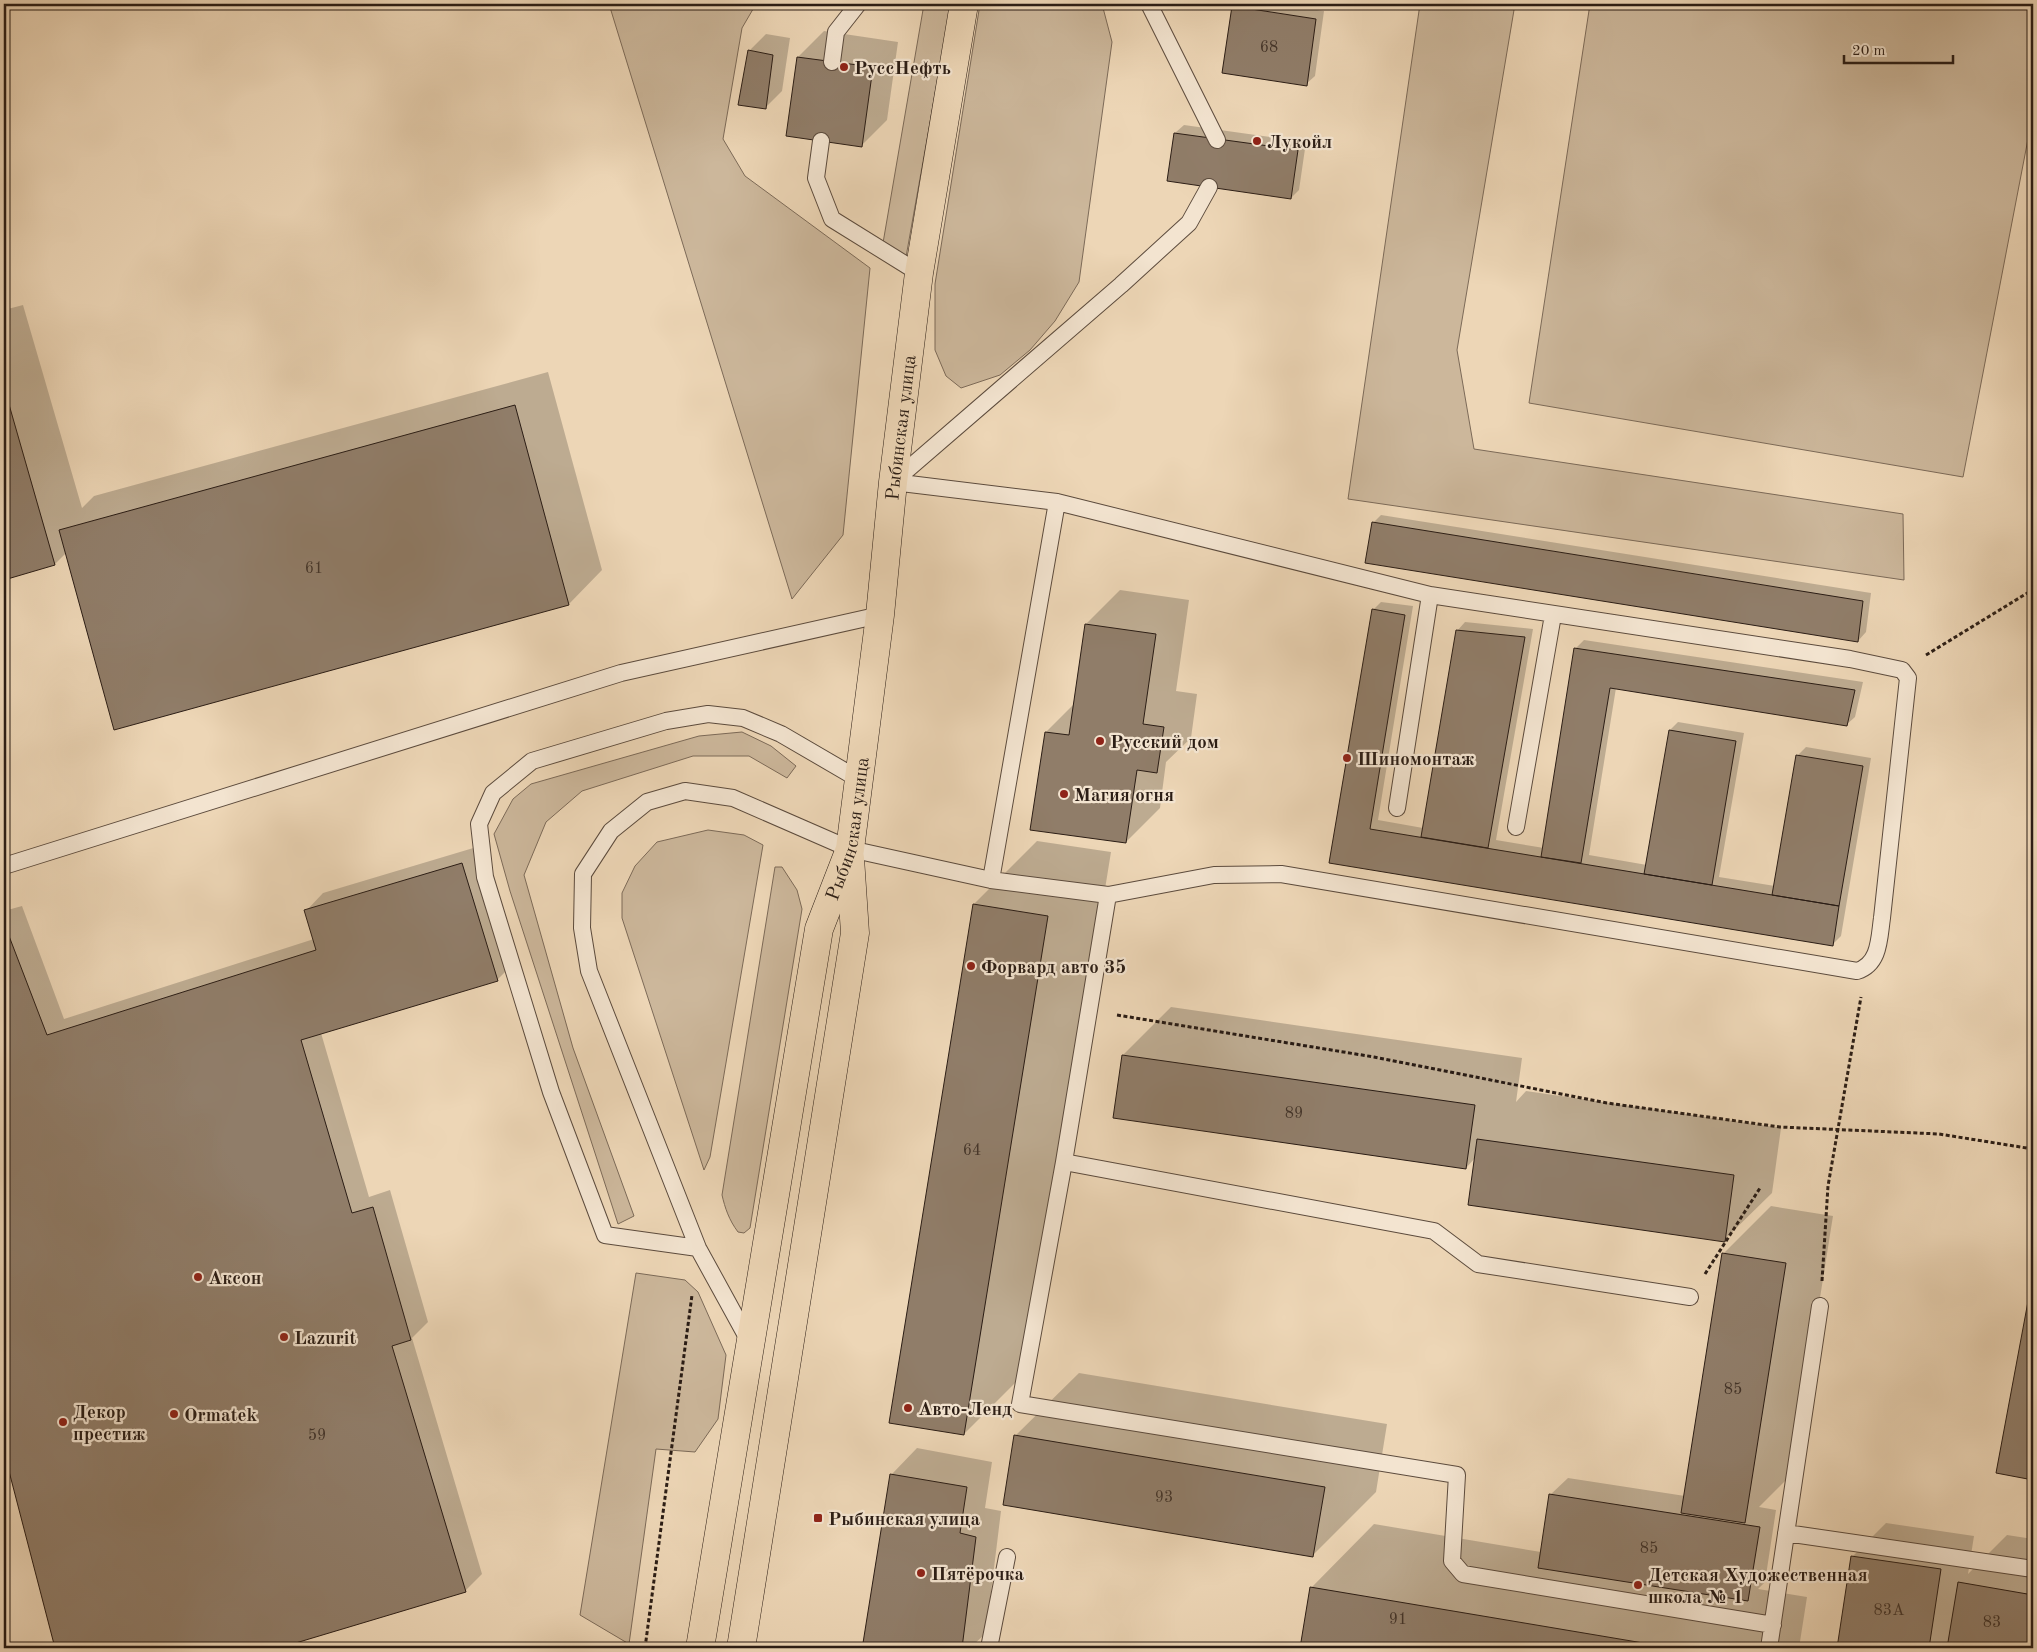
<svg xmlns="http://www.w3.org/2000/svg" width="2037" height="1652" font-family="'Old Standard TT',serif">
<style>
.green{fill:#ccb79b;stroke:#7c6a58}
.shadow{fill:#0003}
.building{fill:#907d69;stroke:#2b1d15}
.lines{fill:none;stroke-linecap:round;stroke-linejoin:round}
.service-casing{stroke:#5c4b3d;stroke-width:18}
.primary-casing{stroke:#2b1d15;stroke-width:29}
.path{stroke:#2b1d15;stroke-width:3;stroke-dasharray:4 2.5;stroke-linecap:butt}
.service{stroke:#f3e4d0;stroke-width:16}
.primary{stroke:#edd6b6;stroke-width:28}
.poi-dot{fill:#8f2418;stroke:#f3e4d0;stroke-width:2}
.labels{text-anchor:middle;stroke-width:4.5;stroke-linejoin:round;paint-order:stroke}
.number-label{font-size:16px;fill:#44352a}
.poi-label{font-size:19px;font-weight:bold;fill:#2b1d15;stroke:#f3e4d0;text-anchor:start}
.street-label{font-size:19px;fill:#2b1d15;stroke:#f3e4d0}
</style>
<rect width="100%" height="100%" fill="#edd6b6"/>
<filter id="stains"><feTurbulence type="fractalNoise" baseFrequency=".004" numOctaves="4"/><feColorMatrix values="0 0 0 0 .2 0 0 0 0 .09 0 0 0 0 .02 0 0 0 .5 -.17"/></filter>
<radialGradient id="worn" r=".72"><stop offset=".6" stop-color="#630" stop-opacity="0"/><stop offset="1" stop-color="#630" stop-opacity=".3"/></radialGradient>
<path class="green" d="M 609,4 L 756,4 L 742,28 L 723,139 L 745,176 L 870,268 L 843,535 L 792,599 Z
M 924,4 L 951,4 L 906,257 L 883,243 Z
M 980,4 L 1102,4 L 1112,42 L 1079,282 L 1055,321 L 1030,350 L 1000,375 L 961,388 L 946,376 L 935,350 L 935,284 Z
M 1420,4 L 1515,4 L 1457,350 L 1474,449 L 1903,514 L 1904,580 L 1348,499 Z
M 1590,4 L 2033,4 L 2033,113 L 1963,477 L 1529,403 Z
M 742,732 L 771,746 L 796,766 L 787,778 L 749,756 L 693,756 L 582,791 L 546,822 L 524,875 L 573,1048 L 634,1216 L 618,1224 L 510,891 L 494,834 L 513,799 L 531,784 L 699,736 Z
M 708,830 L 744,835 L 763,845 L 710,1157 L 704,1170 L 622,918 L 622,893 L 635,866 L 657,842 Z
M 775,867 L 782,867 L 797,890 L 802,909 L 750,1228 L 744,1233 L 738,1232 C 729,1220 725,1208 722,1195 Z
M 636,1273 L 685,1280 L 698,1292 L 726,1355 L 718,1419 L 695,1452 L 656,1449 L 629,1644 L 580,1615 Z"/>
<path class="shadow" d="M 1237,4 L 1278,4 L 1324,11 L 1315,76 L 1306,84 L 1234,7 Z
M 824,31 L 898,42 L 887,120 L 861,146 L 798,57 Z
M 766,34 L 790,38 L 782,91 L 765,108 L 749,51 Z
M 1184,125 L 1306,142 L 1299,190 L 1291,198 L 1175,133 Z
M 23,305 L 82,508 L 94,496 L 548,372 L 602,570 L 569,604 L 67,552 L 55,564 L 4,579 L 4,310 Z
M 1381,515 L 1871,593 L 1866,632 L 1858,641 L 1373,523 Z
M 1120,590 L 1189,600 L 1176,691 L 1197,694 L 1191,738 L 1166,762 L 1160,808 L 1126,842 L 1046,732 L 1075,703 L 1086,624 Z
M 1381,602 L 1413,606 L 1378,820 L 1423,828 L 1457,631 L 1465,622 L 1533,629 L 1496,840 L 1544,848 L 1575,649 L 1584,640 L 1863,682 L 1855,717 L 1846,725 L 1616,688 L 1589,855 L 1647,865 L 1670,730 L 1678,722 L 1744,733 L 1719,877 L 1775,886 L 1797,756 L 1806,747 L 1871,758 L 1841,936 L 1833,944 L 1331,862 L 1373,610 Z
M 1037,841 L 1111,852 L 1027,1371 L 964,1434 L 891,1422 L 974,904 Z
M 480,846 L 514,963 L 497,980 L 321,1033 L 369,1197 L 390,1190 L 428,1322 L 412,1338 L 482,1574 L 465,1591 L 275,1648 L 56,1648 L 4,1447 L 4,911 L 22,906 L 64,1019 L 314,939 L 306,911 L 323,893 Z
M 1171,1007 L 1522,1058 L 1516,1102 L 1526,1091 L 1781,1128 L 1772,1193 L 1724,1240 L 1476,1157 L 1466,1168 L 1123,1055 Z
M 1771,1206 L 1833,1216 L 1792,1474 L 1759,1507 L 1776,1510 L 1765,1582 L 1758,1589 L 1807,1597 L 1799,1648 L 1301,1648 L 1311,1588 L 1374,1524 L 1541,1552 L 1550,1495 L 1568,1478 L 1685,1496 L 1723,1254 Z
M 2033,1293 L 2033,1478 L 1997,1472 L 2030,1296 Z
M 1079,1373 L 1387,1424 L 1376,1492 L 1313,1555 L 1015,1436 Z
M 917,1448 L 992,1462 L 985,1508 L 1001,1511 L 986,1633 L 970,1648 L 871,1648 L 865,1642 L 892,1474 Z
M 1886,1523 L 1974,1536 L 1968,1574 L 2007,1535 L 2033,1539 L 2033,1648 L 1838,1648 L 1852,1557 Z"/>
<path class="building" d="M 1232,6 L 1316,19 L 1307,86 L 1222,73 Z
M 748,50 L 773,55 L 766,109 L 738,105 Z
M 797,57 L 873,67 L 862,147 L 786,136 Z
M 1174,133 L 1298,150 L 1291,199 L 1167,181 Z
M 4,387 L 55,565 L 4,580 Z
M 515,405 L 569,605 L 114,730 L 59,530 Z
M 1372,522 L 1863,601 L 1858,642 L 1365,563 Z
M 1372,609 L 1405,615 L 1370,829 L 1839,906 L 1833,946 L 1329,863 Z
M 1085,624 L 1156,634 L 1143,724 L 1164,727 L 1157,773 L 1137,770 L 1126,843 L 1030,830 L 1045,732 L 1069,735 Z
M 1456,630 L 1525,637 L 1488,848 L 1421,837 Z
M 1574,648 L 1855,690 L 1847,726 L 1610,688 L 1581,863 L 1541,857 Z
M 1669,730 L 1736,741 L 1712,885 L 1644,874 Z
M 1796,755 L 1863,766 L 1839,906 L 1772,895 Z
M 462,863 L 498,981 L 301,1040 L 352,1213 L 373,1207 L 411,1340 L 392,1346 L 466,1592 L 279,1648 L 55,1648 L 4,1452 L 4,923 L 47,1035 L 316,950 L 304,910 Z
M 973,904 L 1048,916 L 964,1435 L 889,1423 Z
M 1122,1055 L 1475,1105 L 1466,1169 L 1113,1118 Z
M 1477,1139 L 1734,1175 L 1725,1242 L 1468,1205 Z
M 1722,1253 L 1786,1263 L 1745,1523 L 1681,1513 Z
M 2029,1296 L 2033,1296 L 2033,1480 L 1996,1473 Z
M 1014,1435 L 1325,1487 L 1313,1557 L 1003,1505 Z
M 890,1474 L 967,1487 L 960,1533 L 976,1537 L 962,1648 L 869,1648 L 863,1643 Z
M 1549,1494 L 1760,1527 L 1748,1601 L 1538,1568 Z
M 1851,1556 L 1941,1569 L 1929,1648 L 1837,1648 Z
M 1958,1582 L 2033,1595 L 2033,1648 L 1947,1648 Z
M 1310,1587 L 1673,1648 L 1300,1648 Z"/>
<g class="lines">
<g class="service-casing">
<path id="service" d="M 1149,4 L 1217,140
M 832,62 L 836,32 L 858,4
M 821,141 L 816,178 L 832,219 L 919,273
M 893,482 L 1057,502 L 1430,595 L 1850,659 L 1902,670 L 1908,678 L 1882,918 C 1879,938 1880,964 1857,971 L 1281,874 L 1214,875 L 1108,895
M 893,482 L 1121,285 L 1189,223 L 1209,187
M 1397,808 L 1430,595
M 1516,827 L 1553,615
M 4,866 L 621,673 L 880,615
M 991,880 L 1057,502
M 1064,1162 L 1434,1231 L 1478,1264 L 1690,1297
M 698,1248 L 605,1235 L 551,1092 L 485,877 L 479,824 L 493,793 L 532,761 L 666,721 L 708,714 L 743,718 L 781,734 L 860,780
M 749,1341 L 698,1248 L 589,971 L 582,928 L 583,874 L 611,831 L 647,802 L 685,791 L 733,798 L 850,849 L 991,880 L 1108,895 L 1064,1162 L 1020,1404 L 1457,1475 L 1452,1561 L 1463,1574 L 1773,1625
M 1786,1533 L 2033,1569
M 989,1648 L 1007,1557
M 1769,1648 L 1820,1306"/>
</g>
<g class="primary-casing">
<g id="primary">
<path id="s1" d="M 700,1648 L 819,929 L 850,849 L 880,615 L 893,482 L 919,273 L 964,4"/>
<path d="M 741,1648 L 855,933 L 850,858"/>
</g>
</g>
<path class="path" d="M 1926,655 L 2029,592 L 2033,587
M 1117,1015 L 1374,1057 L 1607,1103 L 1780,1127 L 1939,1134 L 2033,1149
M 1705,1274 L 1760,1188
M 1822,1281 L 1828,1186 L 1861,997
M 645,1648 L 692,1295"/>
<use href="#service" class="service"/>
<use href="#primary" class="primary"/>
</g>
<g class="poi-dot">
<circle cx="844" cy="67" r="5"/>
<circle cx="1257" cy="141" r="5"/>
<circle cx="1100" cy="741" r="5"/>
<circle cx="1347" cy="758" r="5"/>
<circle cx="1064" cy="794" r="5"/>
<circle cx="971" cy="966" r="5"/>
<circle cx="198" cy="1277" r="5"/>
<circle cx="284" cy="1337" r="5"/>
<circle cx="908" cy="1408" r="5"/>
<circle cx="174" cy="1414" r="5"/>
<circle cx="63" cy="1422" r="5"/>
<rect x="813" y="1513" width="10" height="10" rx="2.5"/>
<circle cx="921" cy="1573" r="5"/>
<circle cx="1638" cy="1585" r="5"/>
</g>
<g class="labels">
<g class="number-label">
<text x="1269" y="52">68</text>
<text x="314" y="573">61</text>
<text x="1294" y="1118">89</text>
<text x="972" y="1155">64</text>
<text x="1733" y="1394">85</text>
<text x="317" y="1440">59</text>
<text x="1164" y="1502">93</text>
<text x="1649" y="1553">85</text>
<text x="1889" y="1615">83А</text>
<text x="1398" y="1624">91</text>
<text x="1992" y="1627">83</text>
</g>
<g class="poi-label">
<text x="854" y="74">РуссНефть</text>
<text x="1267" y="148">Лукойл</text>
<text x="1110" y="748">Русский дом</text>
<text x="1357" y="765">Шиномонтаж</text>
<text x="1074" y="801">Магия огня</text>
<text x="981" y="973">Форвард авто 35</text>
<text x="208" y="1284">Аксон</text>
<text x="294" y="1344">Lazurit</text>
<text x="918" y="1415">Авто-Ленд</text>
<text x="73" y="1418">Декор<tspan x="73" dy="22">престиж</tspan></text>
<text x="184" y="1421">Ormatek</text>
<text x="828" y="1525">Рыбинская улица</text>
<text x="931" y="1580">Пятёрочка</text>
<text x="1648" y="1581">Детская Художественная<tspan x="1648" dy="22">школа № 1</tspan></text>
</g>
<g class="street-label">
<text dy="7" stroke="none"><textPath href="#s1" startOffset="1239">Рыбинская улица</textPath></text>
<text dy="7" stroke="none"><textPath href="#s1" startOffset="834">Рыбинская улица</textPath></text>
</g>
</g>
<rect width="2037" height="1652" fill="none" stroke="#edd6b6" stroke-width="20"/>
<rect x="5" y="5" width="2027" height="1642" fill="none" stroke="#2b1d15" stroke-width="2.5"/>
<rect x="10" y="10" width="2017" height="1632" fill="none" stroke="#2b1d15"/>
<path d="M1844 55v8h109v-8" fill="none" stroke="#2b1d15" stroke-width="2.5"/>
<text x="1852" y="55" font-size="15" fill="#2b1d15" stroke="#f3e4d0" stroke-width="4" paint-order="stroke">20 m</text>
<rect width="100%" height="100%" filter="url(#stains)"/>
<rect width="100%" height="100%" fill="url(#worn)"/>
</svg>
